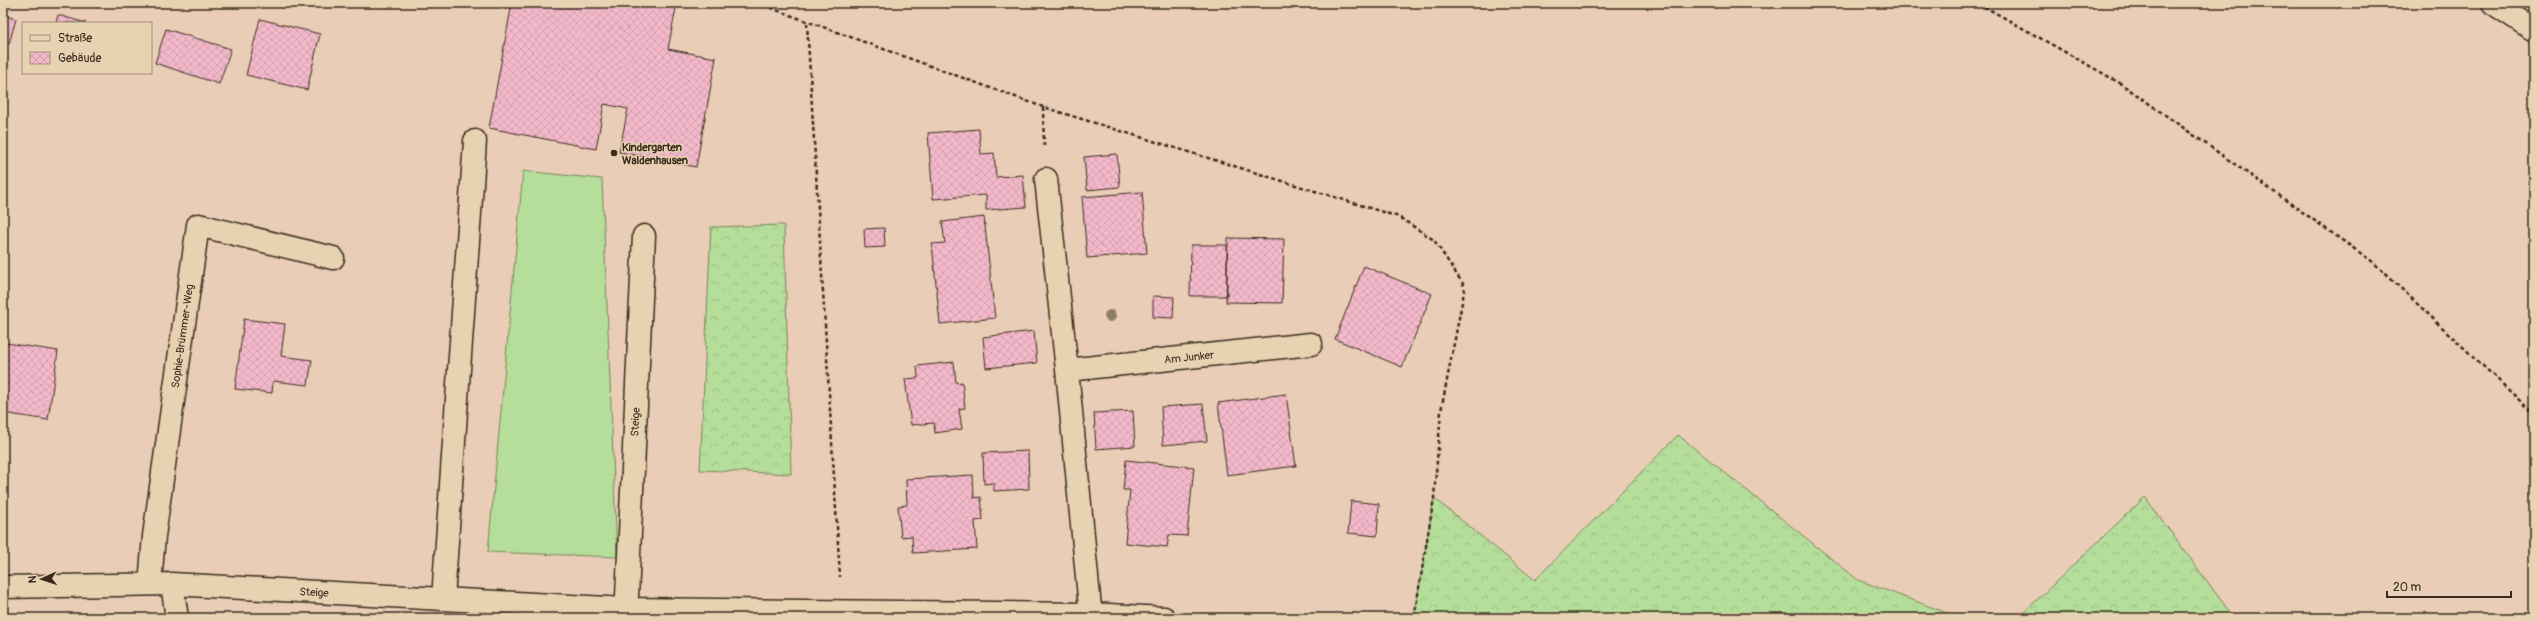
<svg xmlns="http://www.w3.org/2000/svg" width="2537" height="621" font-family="Pangolin,sans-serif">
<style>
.forest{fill:url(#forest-crowns);stroke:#78845c}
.pitch{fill:#b5de9a;stroke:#78845c}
.building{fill:url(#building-cross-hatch);stroke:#3b2a1e}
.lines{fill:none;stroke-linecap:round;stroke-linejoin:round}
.street-casing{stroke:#3b2a1e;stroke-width:25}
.path{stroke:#3b2a1e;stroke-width:2.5;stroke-dasharray:4 3;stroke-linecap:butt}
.street{stroke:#e7d2b1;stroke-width:22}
.tree{fill:#907d69}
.poi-dot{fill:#3b2a1e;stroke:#e7d2b1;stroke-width:1.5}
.labels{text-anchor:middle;stroke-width:3;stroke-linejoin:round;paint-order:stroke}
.poi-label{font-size:11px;font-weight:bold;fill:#3b2a1e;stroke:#e7d2b1;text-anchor:start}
.street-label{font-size:11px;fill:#3b2a1e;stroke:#e7d2b1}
</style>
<defs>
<pattern id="forest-crowns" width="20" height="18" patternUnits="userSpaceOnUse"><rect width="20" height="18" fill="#b5de9a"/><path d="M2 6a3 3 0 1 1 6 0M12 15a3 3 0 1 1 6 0" fill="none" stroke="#9dbf84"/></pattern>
<pattern id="building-cross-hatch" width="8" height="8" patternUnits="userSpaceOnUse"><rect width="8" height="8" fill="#f3b9ca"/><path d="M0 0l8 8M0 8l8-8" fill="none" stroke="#d19fad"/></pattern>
</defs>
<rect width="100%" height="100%" fill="#e9cdb6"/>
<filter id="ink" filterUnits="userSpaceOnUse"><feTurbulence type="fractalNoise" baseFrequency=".025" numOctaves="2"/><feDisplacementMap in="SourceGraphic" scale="8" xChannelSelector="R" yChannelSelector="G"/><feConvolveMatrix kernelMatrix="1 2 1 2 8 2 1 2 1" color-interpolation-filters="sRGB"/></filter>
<g filter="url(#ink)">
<path class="forest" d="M 784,225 L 791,474 L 700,470 L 711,227 Z
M 1678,435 L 1858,580 L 1961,618 L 1414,618 L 1434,498 L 1535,580 Z
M 2145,497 L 2234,618 L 2018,618 Z"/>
<path class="pitch" d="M 523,171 L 602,179 L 617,557 L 488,552 Z"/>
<path class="building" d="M 512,3 L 677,3 L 668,49 L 716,58 L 696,167 L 619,152 L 628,109 L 604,104 L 596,149 L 489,128 Z
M 3,15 L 16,19 L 9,44 L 3,43 Z
M 58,15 L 86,23 L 56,23 Z
M 260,19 L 320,34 L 307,90 L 246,75 Z
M 166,29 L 231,49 L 219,84 L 155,63 Z
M 979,129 L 981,154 L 994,153 L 996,177 L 1023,175 L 1026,207 L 986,210 L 986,195 L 933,199 L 928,133 Z
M 1117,154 L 1120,187 L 1087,190 L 1084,157 Z
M 1142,192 L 1147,253 L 1087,258 L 1082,197 Z
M 984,217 L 995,318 L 940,324 L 932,244 L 945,243 L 942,222 Z
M 884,228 L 885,247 L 865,248 L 864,229 Z
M 1228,238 L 1284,239 L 1282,303 L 1226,302 Z
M 1191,245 L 1227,245 L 1227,296 L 1190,296 Z
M 1364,266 L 1432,294 L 1402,367 L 1335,339 Z
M 1153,296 L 1174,297 L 1173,318 L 1153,317 Z
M 244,319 L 285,324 L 281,356 L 312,360 L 308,385 L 273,381 L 272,393 L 235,389 Z
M 1034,331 L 1037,363 L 986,368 L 983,337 Z
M 6,343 L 58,351 L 48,420 L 3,413 L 3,361 Z
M 954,362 L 956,383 L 962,382 L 965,408 L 959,409 L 962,429 L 935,433 L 934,423 L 911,425 L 905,379 L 918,378 L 917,366 Z
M 1286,394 L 1296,466 L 1227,475 L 1218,403 Z
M 1203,404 L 1207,441 L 1163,445 L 1161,407 Z
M 1133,411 L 1135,446 L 1096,449 L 1094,413 Z
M 1028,451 L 1029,489 L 994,491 L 994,483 L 984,484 L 983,453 Z
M 1126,460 L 1194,467 L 1187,536 L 1169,535 L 1167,547 L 1125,543 L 1130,490 L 1123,490 Z
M 973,475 L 974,498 L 981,497 L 983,520 L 975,521 L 977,549 L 913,553 L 912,536 L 901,537 L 898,506 L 907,505 L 906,479 Z
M 1351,501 L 1379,504 L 1377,536 L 1348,533 Z"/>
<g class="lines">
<g class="street-casing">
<path id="street" d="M 2493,3 L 2534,30
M 1046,179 L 1067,370 L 1091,618
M 1067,370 L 1311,344
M 150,584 L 154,536 L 198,225 L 333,258
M 172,584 L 177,618
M 3,587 L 172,584 L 625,609 L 1090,614 L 1164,618
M 443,599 L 475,141
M 626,618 L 644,236"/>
</g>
<path class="path" d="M 757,3 L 1043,107
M 1978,3 L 2120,83 L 2373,262 L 2534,414
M 807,23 L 840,577
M 1044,146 L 1043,107 L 1399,217 L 1434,240 L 1465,287 L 1441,411 L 1434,498 L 1414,618
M 1739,618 L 1758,615 L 1806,614 L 1808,618"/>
<use href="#street" class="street"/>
</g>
<circle class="tree" cx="1110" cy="316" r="6"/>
</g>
<circle class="poi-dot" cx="614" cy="153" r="4"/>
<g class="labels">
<g class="poi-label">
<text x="622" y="151">Kindergarten<tspan x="622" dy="13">Waldenhausen</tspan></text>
</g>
<g class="street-label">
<text transform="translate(182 336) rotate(-82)" y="4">Sophie-Brümmer-Weg</text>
<text transform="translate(1189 357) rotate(-6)" y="4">Am Junker</text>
<text transform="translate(635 422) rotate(-87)" y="4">Steige</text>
<text transform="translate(314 592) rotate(3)" y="4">Steige</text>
</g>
</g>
<rect width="2537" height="621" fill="none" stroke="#e7d2b1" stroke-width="16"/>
<rect x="8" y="8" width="2521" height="605" fill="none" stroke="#3b2a1e" stroke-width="1.5" filter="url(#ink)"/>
<rect x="22" y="22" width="130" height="52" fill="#e7d2b1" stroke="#a28f76"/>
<rect x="30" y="35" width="20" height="6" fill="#e7d2b1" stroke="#a28f76"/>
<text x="58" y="42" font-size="12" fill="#3b2a1e">Straße</text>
<rect x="30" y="52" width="20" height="12" fill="url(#building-cross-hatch)" stroke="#a28f76"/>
<text x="58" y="62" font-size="12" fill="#3b2a1e">Gebäude</text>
<g transform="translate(42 579) rotate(267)" stroke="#e7d2b1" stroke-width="3" paint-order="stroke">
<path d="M0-3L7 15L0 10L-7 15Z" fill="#3b2a1e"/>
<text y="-6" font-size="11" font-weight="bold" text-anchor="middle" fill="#3b2a1e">N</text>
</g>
<path d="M2387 591v6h124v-6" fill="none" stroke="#3b2a1e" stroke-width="2"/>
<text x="2393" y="591" font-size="12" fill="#3b2a1e" stroke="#e7d2b1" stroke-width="3" paint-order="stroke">20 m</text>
</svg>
